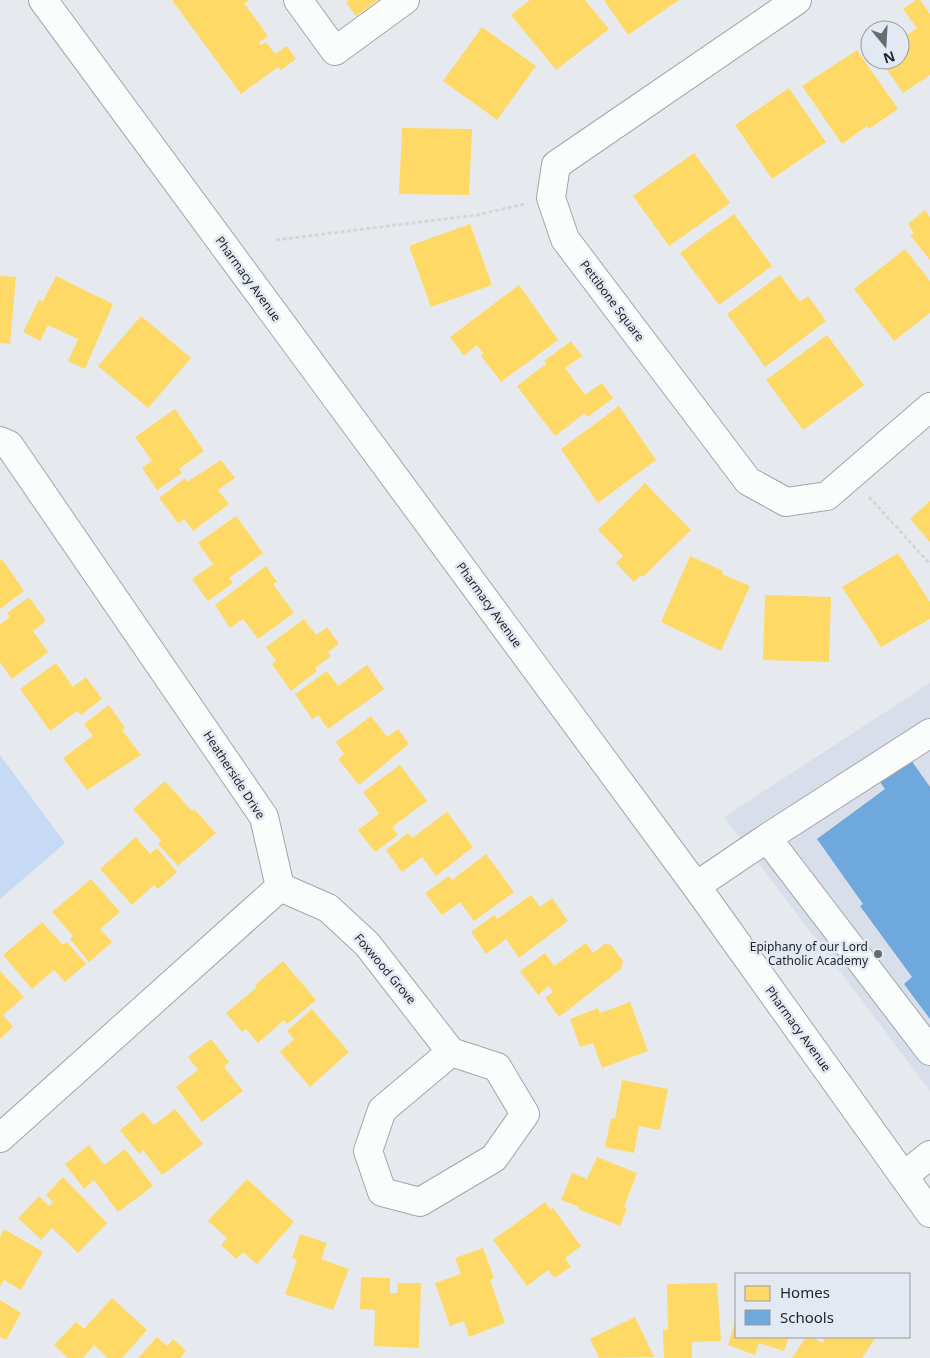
<svg xmlns="http://www.w3.org/2000/svg" width="930" height="1358" font-family="'Noto Sans',sans-serif">
<style>
.built{fill:#d8dfea}
.green{fill:#c6d9f5}
.homes{fill:#ffd966}
.schools{fill:#6fa8dc}
.lines{fill:none;stroke-linecap:round;stroke-linejoin:round}
.minor-casing{stroke:#a3a6a9;stroke-width:30}
.path{stroke:#d6d6d8;stroke-width:3;stroke-dasharray:4 2.5;stroke-linecap:butt}
.minor{stroke:#fbfcfc;stroke-width:28}
.poi-dot{fill:#686b6f;stroke:#e3e9f2;stroke-width:2}
.labels{text-anchor:middle;stroke-width:5;stroke-linejoin:round;paint-order:stroke}
.street-label{font-size:12px;fill:#24262a;stroke:#e3e9f2}
.poi-label{font-size:12px;fill:#24262a;stroke:#e3e9f2;text-anchor:end}
</style>
<rect width="100%" height="100%" fill="#e6eaee"/>
<path class="built" d="M 930,683 L 930,1091 L 724,817 Z"/>
<path class="green" d="M 0,755 L 65,843 L 0,899 Z"/>
<path class="homes" d="M 172,0 L 249,0 L 244,3 L 268,36 L 259,42 L 261,45 L 266,42 L 275,54 L 287,46 L 296,59 L 281,70 L 278,67 L 241,94 Z
M 349,0 L 378,0 L 356,16 L 346,2 Z
M 530,0 L 585,0 L 609,29 L 556,70 L 511,15 Z
M 604,0 L 679,0 L 628,35 Z
M 916,0 L 920,0 L 930,14 L 930,75 L 903,93 L 881,61 L 877,64 L 875,60 L 900,60 L 900,40 L 917,28 L 903,9 Z
M 482,27 L 536,66 L 497,120 L 443,81 Z
M 870,32 L 870,53 L 860,39 Z
M 857,50 L 898,109 L 869,129 L 867,126 L 842,144 L 802,86 Z
M 789,88 L 826,142 L 772,179 L 735,125 Z
M 402,128 L 472,129 L 469,195 L 399,194 Z
M 694,153 L 730,203 L 669,246 L 633,196 Z
M 925,210 L 930,217 L 930,260 L 910,235 L 914,233 L 908,224 Z
M 734,214 L 772,266 L 719,305 L 680,253 Z
M 470,224 L 492,285 L 431,307 L 409,246 Z
M 905,249 L 930,281 L 930,313 L 894,341 L 854,289 Z
M 780,275 L 800,302 L 808,296 L 826,321 L 765,367 L 727,314 Z
M 0,276 L 16,277 L 10,344 L 0,343 Z
M 56,276 L 113,304 L 85,369 L 68,361 L 78,339 L 48,325 L 40,341 L 23,332 L 39,300 L 43,301 Z
M 519,285 L 558,340 L 501,382 L 481,356 L 483,353 L 477,345 L 464,356 L 450,337 Z
M 141,316 L 191,358 L 148,408 L 98,366 Z
M 827,335 L 864,385 L 803,430 L 766,380 Z
M 571,341 L 582,356 L 565,368 L 585,395 L 602,383 L 613,398 L 588,417 L 585,413 L 555,436 L 517,386 L 546,364 L 544,361 Z
M 619,406 L 656,460 L 598,503 L 561,449 Z
M 175,409 L 204,451 L 179,469 L 182,473 L 157,490 L 142,468 L 152,461 L 135,437 Z
M 221,460 L 235,478 L 218,490 L 229,504 L 193,531 L 184,519 L 178,523 L 159,498 L 185,478 L 187,482 Z
M 645,483 L 691,530 L 643,577 L 641,575 L 634,582 L 616,563 L 623,556 L 598,530 Z
M 930,501 L 930,542 L 910,519 Z
M 236,516 L 263,553 L 229,578 L 233,583 L 208,601 L 192,579 L 213,564 L 198,543 Z
M 898,553 L 930,602 L 930,619 L 881,647 L 842,587 Z
M 690,556 L 723,571 L 722,574 L 750,586 L 721,651 L 661,622 Z
M 2,559 L 24,591 L 0,609 L 0,561 Z
M 266,566 L 277,582 L 273,584 L 294,613 L 258,639 L 243,619 L 230,628 L 215,605 Z
M 765,595 L 831,597 L 829,662 L 763,660 Z
M 29,597 L 46,621 L 33,631 L 48,652 L 12,679 L 0,662 L 0,624 L 10,617 L 7,613 Z
M 304,619 L 316,635 L 327,627 L 339,644 L 328,652 L 331,656 L 315,668 L 317,671 L 291,691 L 272,664 L 276,661 L 266,647 Z
M 56,663 L 73,687 L 86,677 L 102,699 L 81,715 L 77,711 L 50,731 L 20,689 Z
M 367,665 L 384,689 L 328,729 L 318,715 L 312,719 L 295,694 L 327,671 L 338,686 Z
M 109,705 L 125,728 L 122,730 L 141,755 L 87,790 L 63,758 L 93,736 L 84,724 Z
M 371,716 L 387,737 L 398,729 L 409,744 L 359,785 L 338,759 L 344,754 L 336,742 Z
M 400,765 L 427,801 L 392,827 L 398,835 L 375,852 L 358,830 L 379,814 L 363,792 Z
M 165,781 L 192,811 L 194,809 L 216,833 L 178,866 L 158,844 L 161,841 L 133,809 Z
M 447,812 L 473,847 L 436,876 L 422,857 L 402,872 L 386,850 L 408,833 L 412,838 Z
M 136,837 L 150,854 L 157,848 L 177,872 L 158,889 L 154,885 L 132,905 L 100,869 Z
M 486,854 L 514,892 L 474,921 L 460,902 L 442,915 L 425,893 L 449,876 L 452,880 Z
M 91,879 L 120,912 L 100,929 L 112,942 L 89,962 L 70,939 L 73,936 L 52,912 Z
M 531,895 L 540,907 L 552,898 L 568,921 L 519,958 L 506,939 L 486,954 L 471,932 L 494,915 L 497,919 Z
M 42,922 L 63,945 L 67,942 L 86,964 L 65,982 L 54,970 L 32,989 L 3,955 Z
M 586,943 L 593,953 L 605,944 L 611,945 L 623,961 L 621,969 L 559,1017 L 545,998 L 553,992 L 549,986 L 538,995 L 520,971 L 545,953 L 554,966 Z
M 283,961 L 316,1000 L 287,1024 L 284,1020 L 258,1043 L 246,1029 L 242,1032 L 226,1013 L 256,988 L 255,985 Z
M 0,971 L 24,997 L 3,1015 L 13,1027 L 0,1039 Z
M 630,1002 L 648,1051 L 602,1068 L 593,1043 L 580,1047 L 570,1019 L 598,1008 L 600,1013 Z
M 312,1009 L 349,1052 L 310,1087 L 280,1052 L 294,1039 L 287,1031 Z
M 211,1039 L 229,1062 L 224,1067 L 243,1091 L 202,1122 L 176,1087 L 198,1070 L 188,1057 Z
M 622,1080 L 668,1089 L 660,1130 L 639,1126 L 634,1153 L 605,1147 L 611,1118 L 615,1119 Z
M 175,1109 L 203,1144 L 162,1175 L 143,1150 L 139,1154 L 120,1130 L 143,1112 L 154,1125 Z
M 89,1145 L 104,1165 L 125,1149 L 153,1186 L 118,1212 L 94,1180 L 84,1189 L 65,1164 Z
M 597,1157 L 637,1173 L 624,1207 L 627,1208 L 620,1226 L 578,1209 L 579,1207 L 561,1200 L 572,1173 L 587,1179 Z
M 63,1177 L 107,1223 L 78,1253 L 52,1228 L 41,1240 L 18,1218 L 39,1196 L 49,1206 L 53,1202 L 46,1195 Z
M 247,1179 L 294,1222 L 257,1264 L 243,1252 L 236,1259 L 221,1245 L 227,1238 L 208,1221 Z
M 545,1202 L 551,1210 L 553,1208 L 581,1246 L 565,1258 L 571,1267 L 554,1278 L 548,1270 L 527,1286 L 493,1240 Z
M 4,1229 L 43,1252 L 21,1290 L 4,1280 L 0,1287 L 0,1237 Z
M 300,1234 L 327,1243 L 321,1259 L 349,1269 L 333,1310 L 285,1294 L 297,1260 L 292,1258 Z
M 483,1248 L 494,1278 L 490,1280 L 505,1323 L 469,1337 L 464,1321 L 450,1326 L 435,1283 L 461,1274 L 455,1258 Z
M 361,1277 L 390,1278 L 390,1293 L 397,1293 L 398,1283 L 421,1283 L 419,1348 L 374,1346 L 375,1310 L 360,1309 Z
M 717,1283 L 721,1341 L 692,1342 L 692,1358 L 664,1358 L 663,1330 L 668,1330 L 667,1284 Z
M 112,1298 L 147,1330 L 122,1358 L 108,1358 L 94,1345 L 83,1358 L 68,1358 L 54,1345 L 76,1322 L 84,1329 Z
M 0,1300 L 21,1313 L 6,1340 L 0,1337 Z
M 635,1317 L 654,1357 L 599,1358 L 590,1339 Z
M 736,1320 L 736,1337 L 789,1337 L 784,1351 L 759,1343 L 755,1355 L 728,1345 Z
M 157,1337 L 167,1346 L 173,1339 L 186,1351 L 180,1358 L 138,1358 Z
M 806,1337 L 813,1337 L 822,1343 L 826,1337 L 876,1337 L 862,1358 L 792,1358 Z"/>
<path class="schools" d="M 911,760 L 930,787 L 930,1019 L 904,984 L 912,977 L 860,906 L 863,904 L 817,839 L 885,789 L 880,782 Z"/>
<g class="lines">
<g class="minor-casing">
<path id="minor" d="M 43,0 L 696,886 L 930,1213
M 298,0 L 335,51 L 405,0
M 797,0 L 556,165 L 551,198 L 565,239 L 748,481 L 786,502 L 827,496 L 930,407
M 0,441 L 9,445 L 264,817 L 280,887 L 0,1138
M 767,838 L 930,1051
M 696,886 L 767,838 L 930,733
M 280,887 L 328,908 L 367,944 L 451,1052 L 497,1067 L 525,1114 L 494,1158 L 420,1202 L 382,1192 L 368,1151 L 382,1110 L 451,1052
M 904,1176 L 930,1155"/>
</g>
<path class="path" d="M 276,240 L 477,215 L 524,204
M 869,497 L 930,564"/>
<use href="#minor" class="minor"/>
</g>
<circle class="poi-dot" cx="878" cy="954" r="5"/>
<g class="labels">
<g class="street-label">
<text transform="translate(248 279) rotate(54)" y="4">Pharmacy Avenue</text>
<text transform="translate(612 301) rotate(53)" y="4">Pettibone Square</text>
<text transform="translate(489 605) rotate(54)" y="4">Pharmacy Avenue</text>
<text transform="translate(234 775) rotate(57)" y="4">Heatherside Drive</text>
<text transform="translate(385 969) rotate(50)" y="4">Foxwood Grove</text>
<text transform="translate(798 1029) rotate(54)" y="4">Pharmacy Avenue</text>
</g>
<g class="poi-label">
<text x="868" y="951">Epiphany of our Lord<tspan x="868" dy="14">Catholic Academy</tspan></text>
</g>
</g>
<rect x="735" y="1273" width="175" height="65" fill="#e3e9f2" stroke="#979ba2"/>
<rect x="745" y="1286" width="25" height="15" fill="#ffd966" stroke="#979ba2"/>
<text x="780" y="1298" font-size="15" fill="#24262a">Homes</text>
<rect x="745" y="1310" width="25" height="15" fill="#6fa8dc" stroke="#979ba2"/>
<text x="780" y="1323" font-size="15" fill="#24262a">Schools</text>
<g transform="translate(885 45) rotate(162)"><circle r="24" fill="#e3e9f2" stroke="#979ba2"/>
<path d="M0-4L9 19L0 12L-9 19Z" fill="#686b6f"/>
<text y="-8" font-size="14" font-weight="bold" text-anchor="middle" fill="#24262a">N</text>
</g>
</svg>
